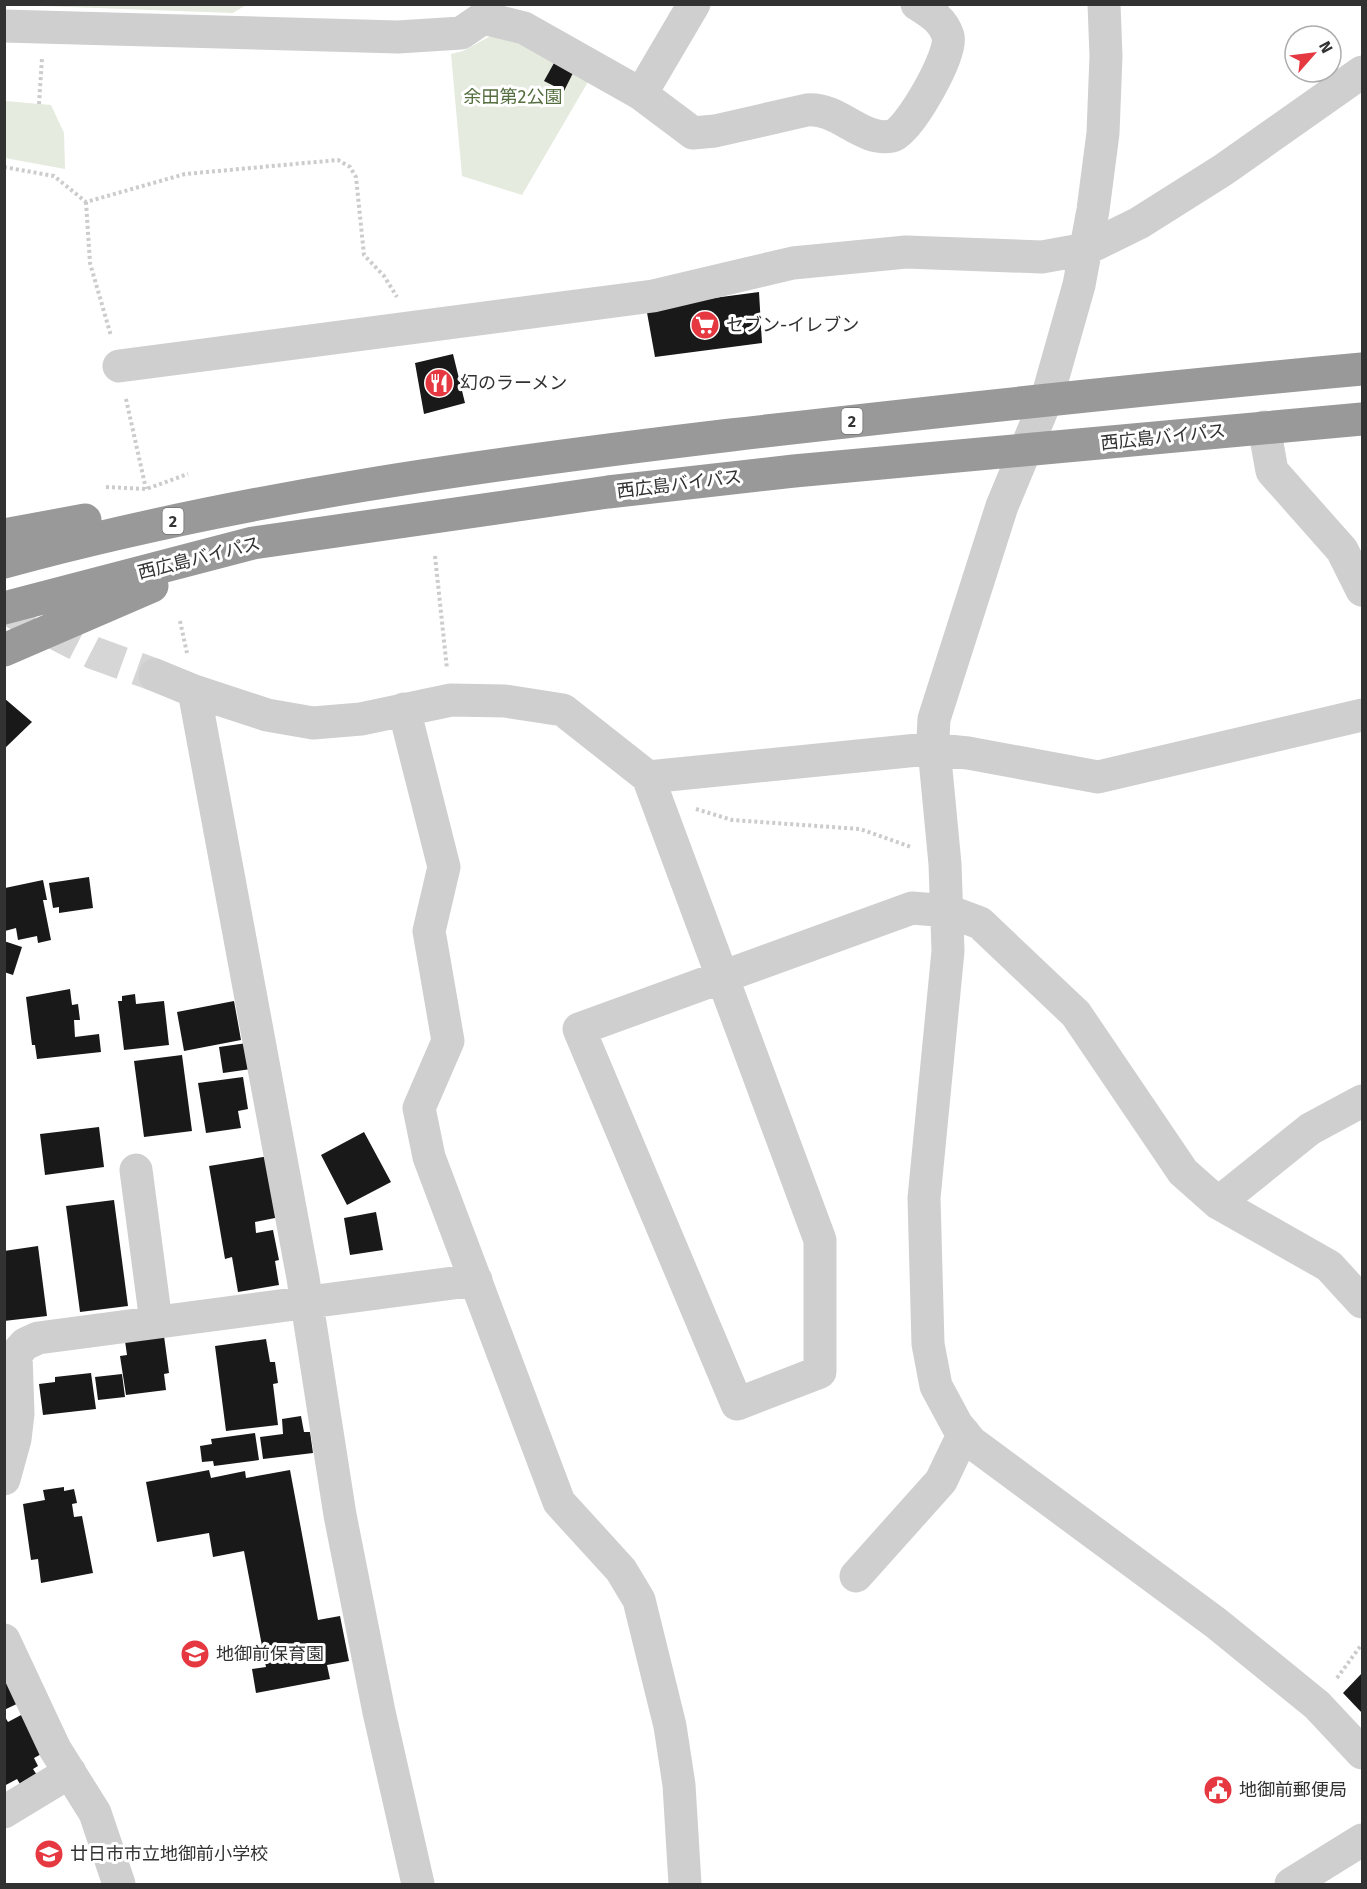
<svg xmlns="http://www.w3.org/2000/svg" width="1367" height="1889" font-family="'Fira Sans','Noto Sans JP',sans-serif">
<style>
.green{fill:#e5ebde}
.building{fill:#191919}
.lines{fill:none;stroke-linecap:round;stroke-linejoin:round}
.minor-tunnel{stroke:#d6d6d6;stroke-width:33;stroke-dasharray:33 16;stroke-linecap:butt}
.path{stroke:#ccc;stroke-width:4;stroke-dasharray:3 3;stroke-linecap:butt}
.minor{stroke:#cfcfcf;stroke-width:33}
.highway{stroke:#999;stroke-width:33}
.labels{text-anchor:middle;stroke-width:6;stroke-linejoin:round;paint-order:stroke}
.shield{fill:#fff;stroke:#707070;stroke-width:1.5}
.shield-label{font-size:16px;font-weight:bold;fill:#323232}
.park-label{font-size:18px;fill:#546e3f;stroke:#fff}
.poi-label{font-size:18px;fill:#323232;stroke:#fff;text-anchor:start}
.street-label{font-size:18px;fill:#323232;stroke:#fff}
</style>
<rect width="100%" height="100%" fill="#fff"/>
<path class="green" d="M 15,5 L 246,4 L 246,5 L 233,13 Z
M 507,27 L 592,75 L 522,195 L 462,176 L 451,54 L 463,51 Z
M 5,101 L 51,105 L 64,133 L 65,169 L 5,158 Z"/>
<path class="building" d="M 554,63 L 573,73 L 564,91 L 544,81 Z
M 759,292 L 762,343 L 655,357 L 646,307 Z
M 453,354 L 465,403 L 424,414 L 415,363 Z
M 4,698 L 32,722 L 4,749 Z
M 89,877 L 93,908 L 59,913 L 59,907 L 53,908 L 49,883 Z
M 43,880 L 47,900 L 43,900 L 51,940 L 38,943 L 37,936 L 18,940 L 16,928 L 5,931 L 5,888 Z
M 4,941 L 22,947 L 13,975 L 4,972 Z
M 70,989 L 72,1005 L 78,1004 L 80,1020 L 74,1020 L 75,1037 L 99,1034 L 101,1052 L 37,1059 L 35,1045 L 32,1045 L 26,997 Z
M 135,994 L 136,1004 L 164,1001 L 169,1045 L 124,1050 L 118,1001 L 122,1001 L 122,996 Z
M 234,1001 L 241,1040 L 184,1051 L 177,1012 Z
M 247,1043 L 251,1069 L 223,1073 L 219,1047 Z
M 182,1055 L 192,1131 L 144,1137 L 134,1061 Z
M 243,1077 L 248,1109 L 238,1111 L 241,1128 L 206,1133 L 198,1083 Z
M 99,1127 L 104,1167 L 45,1175 L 40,1134 Z
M 364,1132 L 391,1182 L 347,1205 L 321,1155 Z
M 269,1156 L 280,1217 L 255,1222 L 256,1233 L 273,1230 L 279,1260 L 275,1261 L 279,1285 L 238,1292 L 232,1257 L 225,1259 L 209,1166 Z
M 114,1200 L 128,1306 L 80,1312 L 66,1206 Z
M 376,1212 L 383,1250 L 350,1255 L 344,1218 Z
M 38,1246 L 47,1316 L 4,1321 L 4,1251 Z
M 164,1336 L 169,1373 L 164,1374 L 166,1390 L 126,1395 L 120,1356 L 127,1355 L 125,1341 Z
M 266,1339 L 270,1362 L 275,1362 L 278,1383 L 273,1384 L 278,1425 L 226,1431 L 215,1346 Z
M 91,1373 L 96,1409 L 43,1415 L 39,1384 L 55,1382 L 55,1377 Z
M 122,1374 L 125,1397 L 98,1400 L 95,1377 Z
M 301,1416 L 304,1432 L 310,1432 L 313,1453 L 263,1459 L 260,1437 L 283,1434 L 282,1419 Z
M 255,1433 L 259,1460 L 214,1466 L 213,1461 L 202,1462 L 200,1446 L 212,1444 L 211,1439 Z
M 209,1470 L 211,1478 L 245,1471 L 246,1478 L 290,1470 L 318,1620 L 340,1616 L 349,1661 L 327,1665 L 330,1679 L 256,1693 L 252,1669 L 266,1667 L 244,1551 L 213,1557 L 209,1533 L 157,1542 L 146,1482 Z
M 64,1487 L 64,1491 L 74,1489 L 77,1503 L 72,1504 L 74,1517 L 82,1516 L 93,1573 L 41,1583 L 38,1559 L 31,1560 L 23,1504 L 45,1500 L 43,1490 Z
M 4,1664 L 23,1701 L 4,1710 Z
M 1362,1673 L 1362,1713 L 1343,1693 Z
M 23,1714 L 45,1752 L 34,1758 L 38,1766 L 33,1769 L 37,1775 L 20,1784 L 17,1779 L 4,1786 L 4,1715 L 8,1722 Z"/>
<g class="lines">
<path class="minor-tunnel" d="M 4,607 L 94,653 L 155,675"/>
<path class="path" d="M 39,104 L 42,58
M 4,167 L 54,176 L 86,202 L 185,174 L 338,160 L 350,167 L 356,177 L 364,255 L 384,276 L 397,297
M 86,202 L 90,263 L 111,336
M 126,399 L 146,489
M 106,487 L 146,489 L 188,474
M 435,556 L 447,669
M 180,621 L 187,653
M 696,809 L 732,820 L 860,829 L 911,847
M 1337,1678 L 1362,1644"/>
<path class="minor" d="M 1104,4 L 1106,56 L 1103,133 L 1093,210 L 1079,285 L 1047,398 L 1002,506 L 934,719 L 933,738 L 945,864 L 948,951 L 924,1198 L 928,1344 L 936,1386 L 957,1425 L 971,1442 L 1216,1623 L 1317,1705 L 1362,1753
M 4,26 L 398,37 L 461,33 L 483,18 L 524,28 L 641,94 L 694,4
M 641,94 L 693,133 L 715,131 L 807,110 C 839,107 861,142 892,136 C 908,133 954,52 948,36 C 943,20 931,13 917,4
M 119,366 L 653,296 L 793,263 L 906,252 L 1042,257 L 1086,249 L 1139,223 L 1223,170 L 1362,72
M 1264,427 L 1272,471 L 1342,550 L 1362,590
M 155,675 L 194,691 L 267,715 L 313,723 L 361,719 L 451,700 L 505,701 L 563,710 L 648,777 L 928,749 L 968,753 L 1098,777 L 1362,715
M 194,691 L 303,1278 L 340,1515 L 379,1712 L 418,1884
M 404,709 L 444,867 L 429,931 L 448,1041 L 419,1108 L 429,1157 L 559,1502 L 621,1570 L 639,1600 L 670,1726 L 679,1785 L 685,1884
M 648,777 L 820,1240 L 820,1372 L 737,1404 L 579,1029 L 912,908 L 948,911 L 980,923 L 1076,1014 L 1183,1172 L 1218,1203 L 1329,1266 L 1362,1302
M 136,1170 L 156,1322
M 1218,1203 L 1310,1129 L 1362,1101
M 4,1479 L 15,1439 L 18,1414 L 16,1354 L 25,1344 L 38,1338 L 476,1280
M 856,1576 L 941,1481 L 964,1433
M 4,1640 L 55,1749 L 95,1813 L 119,1884
M 4,1812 L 70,1772
M 1291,1884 L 1362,1840"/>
<path class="highway" d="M 4,535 L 85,520
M 4,562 C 242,497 487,464 731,435 C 941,411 1152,388 1362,369
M 4,608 L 253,543 L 608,492 L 794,471 L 1362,419
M 4,650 L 152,586"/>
</g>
<defs>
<g id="supermarket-disc" transform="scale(1.5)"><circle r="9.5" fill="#e53841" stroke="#fff"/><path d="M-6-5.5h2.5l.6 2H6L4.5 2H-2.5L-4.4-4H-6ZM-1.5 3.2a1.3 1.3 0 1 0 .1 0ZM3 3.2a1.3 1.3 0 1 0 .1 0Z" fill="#fff"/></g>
<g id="restaurant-disc" transform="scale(1.5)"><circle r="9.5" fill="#e53841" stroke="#fff"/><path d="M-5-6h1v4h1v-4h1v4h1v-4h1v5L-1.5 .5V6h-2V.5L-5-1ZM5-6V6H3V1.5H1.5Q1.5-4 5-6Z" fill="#fff"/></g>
<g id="school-disc" transform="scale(1.5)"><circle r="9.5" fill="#e53841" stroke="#fff"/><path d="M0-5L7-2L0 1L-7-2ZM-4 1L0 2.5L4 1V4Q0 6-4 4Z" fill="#fff"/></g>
<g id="civic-disc" transform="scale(1.5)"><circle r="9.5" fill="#e53841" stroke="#fff"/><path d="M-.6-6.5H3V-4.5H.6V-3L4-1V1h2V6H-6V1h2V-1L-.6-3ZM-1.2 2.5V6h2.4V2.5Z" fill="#fff"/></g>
</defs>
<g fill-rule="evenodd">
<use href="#supermarket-disc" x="705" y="325"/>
<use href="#restaurant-disc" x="439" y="383"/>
<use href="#school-disc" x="195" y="1654"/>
<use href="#civic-disc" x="1218" y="1790"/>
<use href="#school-disc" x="49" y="1854"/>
</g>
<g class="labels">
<g class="shield">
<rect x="841.5" y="408" width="21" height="26" rx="4.5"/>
<rect x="162.5" y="508" width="21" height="26" rx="4.5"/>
</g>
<g class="shield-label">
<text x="852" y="427">2</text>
<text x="173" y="527">2</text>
</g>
<g class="park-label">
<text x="513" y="103">余田第2公園</text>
</g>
<g class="poi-label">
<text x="726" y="331">セブン-イレブン</text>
<text x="460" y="389">幻のラーメン</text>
<text x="216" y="1660">地御前保育園</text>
<text x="1239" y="1796">地御前郵便局</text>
<text x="70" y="1860">廿日市市立地御前小学校</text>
</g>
<g class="street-label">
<text transform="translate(1163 437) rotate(-6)" y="6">西広島バイパス</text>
<text transform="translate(679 484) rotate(-7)" y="6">西広島バイパス</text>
<text transform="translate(199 558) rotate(-14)" y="6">西広島バイパス</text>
</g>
</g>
<rect width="1367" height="1889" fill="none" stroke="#323232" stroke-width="12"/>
<g transform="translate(1313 54) rotate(62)"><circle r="28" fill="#ffffff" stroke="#adadad" stroke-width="1.5"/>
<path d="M0-4.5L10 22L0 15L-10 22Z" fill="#e53841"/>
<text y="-9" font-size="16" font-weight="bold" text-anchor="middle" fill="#323232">N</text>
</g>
</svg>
